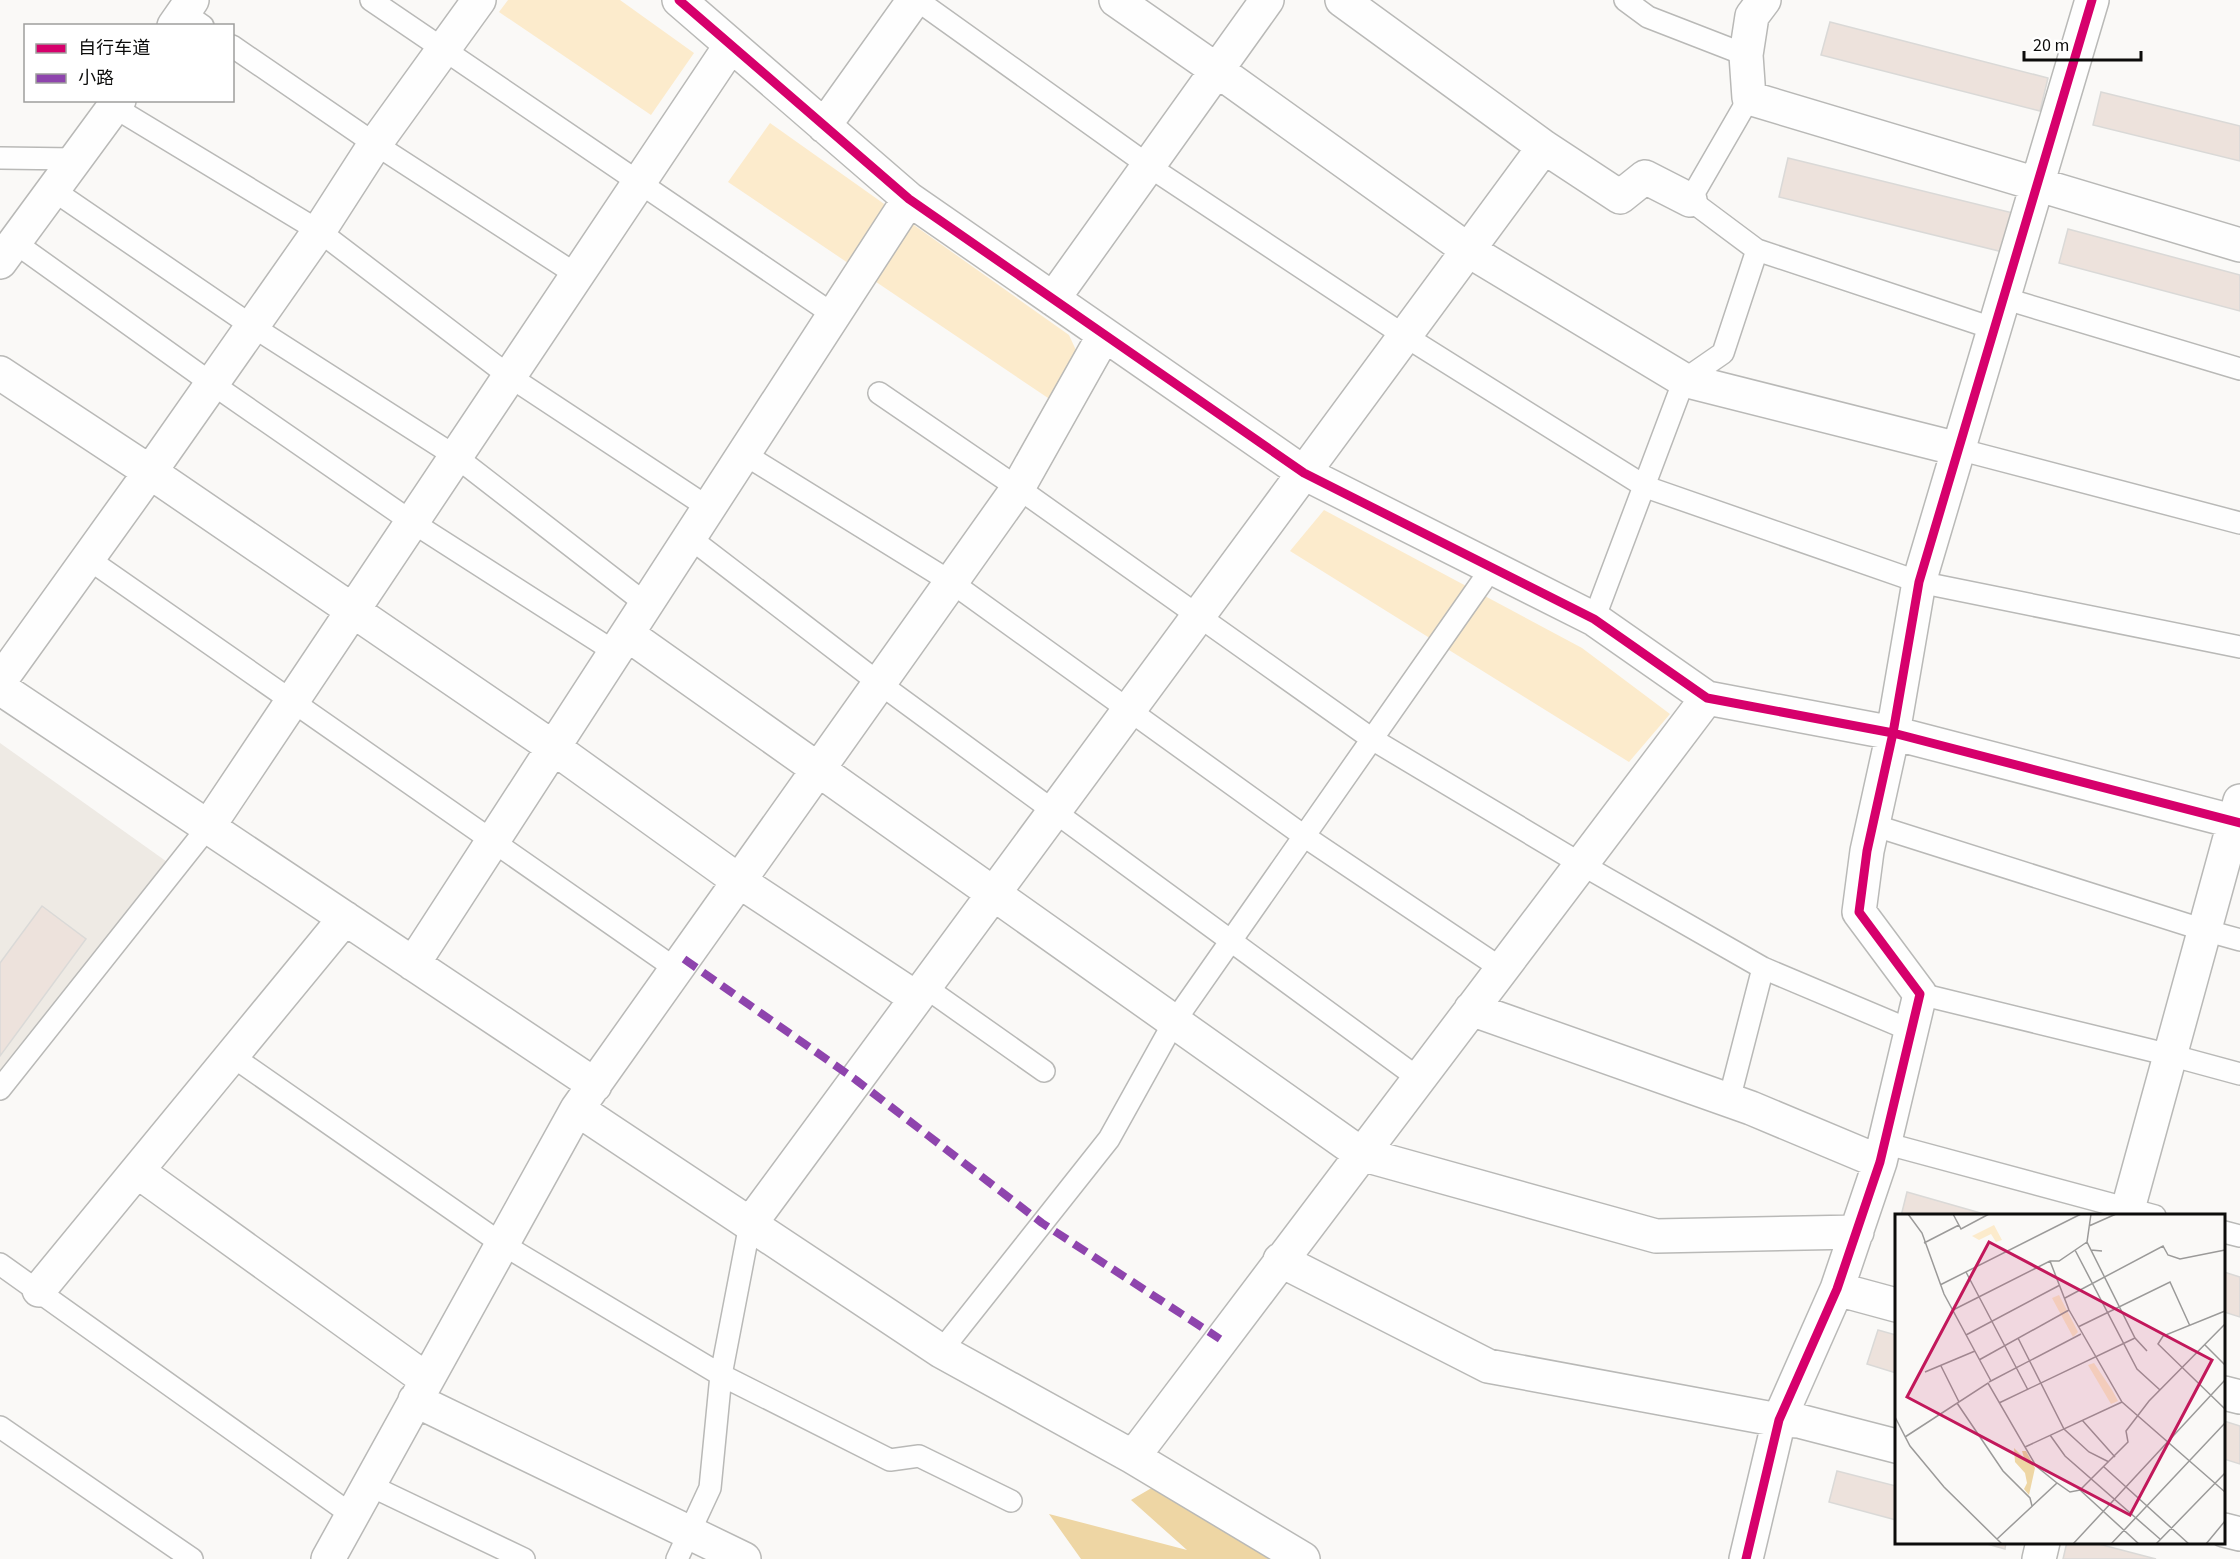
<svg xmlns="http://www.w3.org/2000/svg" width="2240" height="1559" font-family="'Source Sans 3','Noto Sans SC',sans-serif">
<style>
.built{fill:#eeeae4}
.green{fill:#fcebcc}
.forest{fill:#eed6a4}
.building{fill:#ede2dc;stroke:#dad9d7;stroke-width:1.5}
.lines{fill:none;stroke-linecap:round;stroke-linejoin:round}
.service-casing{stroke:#b9b9b7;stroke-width:24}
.minor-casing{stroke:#b9b9b7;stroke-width:36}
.service{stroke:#fefefe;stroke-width:21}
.minor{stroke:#fefefe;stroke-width:33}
.quiet{stroke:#8e44ad;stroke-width:8;stroke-dasharray:15 8;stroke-linecap:butt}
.cycleway-casing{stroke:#fff;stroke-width:13}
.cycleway{stroke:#d6006c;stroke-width:9}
.inset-road{fill:none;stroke:#9b9a99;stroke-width:1.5}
.view{fill:#c2185b;fill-opacity:0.15;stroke:#c2185b;stroke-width:3}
.inset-edge{fill:none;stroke:#0c0c0b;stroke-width:3}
</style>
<rect width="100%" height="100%" fill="#faf9f7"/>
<path class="built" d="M 0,743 L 170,864 L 0,1079 Z"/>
<path class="green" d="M 508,0 L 620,0 L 694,53 L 651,115 L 499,12 Z
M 770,123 L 1069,335 L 1080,359 L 1051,400 L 728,182 Z
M 1324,510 L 1582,648 L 1670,714 L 1629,762 L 1290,551 Z"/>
<path class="forest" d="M 1155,1486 L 1269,1559 L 1081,1559 L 1049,1514 L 1187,1550 L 1131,1500 Z"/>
<path class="building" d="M 1830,22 L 2048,78 L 2040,111 L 1821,55 Z
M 2101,92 L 2240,126 L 2240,161 L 2093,125 Z
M 1788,158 L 2013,213 L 2003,252 L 1779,197 Z
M 2068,229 L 2240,275 L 2240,311 L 2059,263 Z
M 42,906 L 86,939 L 0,1056 L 0,963 Z
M 1907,1192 L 1991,1216 L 1901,1216 Z
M 2224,1272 L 2240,1277 L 2240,1317 L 2224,1312 Z
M 1878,1330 L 1896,1335 L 1896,1373 L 1867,1364 Z
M 2224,1421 L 2240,1426 L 2240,1464 L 2224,1459 Z
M 1837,1471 L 1896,1486 L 1896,1520 L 1829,1502 Z
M 1980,1542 L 2006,1542 L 2005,1549 Z
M 2067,1542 L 2091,1542 L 2156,1559 L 2063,1559 Z"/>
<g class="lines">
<g class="service-casing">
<path id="service" d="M 371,0 L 834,315
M 917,0 L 1159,173 L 1405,336 L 1646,487 L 1919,582 L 2240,647
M 1625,0 L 1648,17 L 1746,55
M 183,12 L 203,26
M 232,46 L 375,144 L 577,275
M 114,107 L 319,231 L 509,376 L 709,508
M 0,158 L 76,159
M 53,190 L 252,326 L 455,456 L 646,604
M 14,242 L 211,383 L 412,522 L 615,652
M 1757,250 L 1995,329
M 2003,298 L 2240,369
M 879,393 L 1018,488 L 1372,739 L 1581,864 L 1763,968 L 1910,1030
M 1958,449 L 2240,523
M 744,454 L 951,582 L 1304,836 L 1502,969
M 690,538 L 879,683 L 1418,1078
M 87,558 L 676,969
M 1594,619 L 1684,380 L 1723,353 L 1757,250 L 1690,200 L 1749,98
M 1873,825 L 2204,930 L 2240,940
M 925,987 L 1044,1071
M 1920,994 L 2170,1055 L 2240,1074
M 232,1056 L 502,1244 L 721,1375 L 890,1460 L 919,1456 L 1011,1501
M 0,1089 L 208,827
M 1729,1100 L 1763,968
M 1884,1143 L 2155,1216
M 2224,1232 L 2240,1236
M 0,1264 L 352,1515
M 941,1351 L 1109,1139 L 1174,1022 L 1491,569
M 0,1427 L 192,1559
M 369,1485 L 524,1559
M 677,1559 L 710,1488 L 721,1375 L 750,1224"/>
</g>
<g class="minor-casing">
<path id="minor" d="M 679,0 L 909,199 L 1304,473 L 1594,619 L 1707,698 L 1893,733 L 2240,823
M 1116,0 L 1228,78 L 1468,250 L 1684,380 L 1958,449
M 1342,0 L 1544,147 L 1620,197 L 1645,177 L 1690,200
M 1764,0 L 1752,16 L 1746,55 L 1749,98 L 2240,245
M 174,26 L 192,0
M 824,126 L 914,0
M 0,262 L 119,100
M 1053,299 L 1267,0
M 0,373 L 150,472 L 554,748 L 739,881 L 916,998
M 627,634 L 1361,1154 L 1656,1236 L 1857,1232
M 0,681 L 150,472 L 319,231 L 375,144 L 479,0
M 0,688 L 595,1085
M 208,827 L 731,45
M 413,964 L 909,199
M 1471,1009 L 1751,1108 L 1880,1162
M 577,1109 L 1018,488 L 1104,335
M 137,1171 L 427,1380
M 2126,1216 L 2240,801
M 750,1224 L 1544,147
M 1280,1260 L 1488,1366 L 1779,1420 L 1799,1421 L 1896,1446
M 1837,1289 L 1896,1305
M 39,1290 L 345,918
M 2224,1393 L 2240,1397
M 415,1400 L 744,1559
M 1133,1457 L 1707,698
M 2224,1530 L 2240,1534
M 328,1559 L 577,1109 L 941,1351 L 1133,1457 L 1303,1559
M 1746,1559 L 1779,1420 L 1837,1289 L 1880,1162 L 1920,994 L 1859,912 L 1867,851 L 1893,733 L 1919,582 L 2092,0
M 2039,1559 L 2043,1542"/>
</g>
<use href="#service" class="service"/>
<use href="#minor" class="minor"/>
<path class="quiet" d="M 684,959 L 856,1080 L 1042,1223 L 1220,1339"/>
<g class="cycleway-casing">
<path id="cycleway" d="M 679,0 L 909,199 L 1304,473 L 1594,619 L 1707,698 L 1893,733 L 2240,823
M 1746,1559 L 1779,1420 L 1837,1289 L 1880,1162 L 1920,994 L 1859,912 L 1867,851 L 1893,733 L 1919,582 L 2092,0"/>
</g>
<use href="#cycleway" class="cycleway"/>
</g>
<g transform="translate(1895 1214)">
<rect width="330" height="330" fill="#faf9f7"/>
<path d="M 99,11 L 107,26 L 101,28 L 96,20 L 84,26 L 77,22 ZM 164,81 L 183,118 L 178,123 L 157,84 ZM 199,149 L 217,176 L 223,187 L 216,190 L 193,151 Z" fill="#fcebcc"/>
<path d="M 119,234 L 129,244 L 127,237 L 131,237 L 140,254 L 134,281 L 129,275 L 132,269 L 130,259 L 120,248 Z" fill="#eed6a4"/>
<path class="inset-road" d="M 13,0 L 27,19 L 49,80 L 96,167M 58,0 L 66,15 L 94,0M 196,0 L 192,28 L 240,124 L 252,137M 194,12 L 221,0M 29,29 L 64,11M 180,36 L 242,155 L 265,176M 155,47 L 174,96 L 227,188 L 330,278M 71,58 L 133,176M 45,71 L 186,0M 170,84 L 268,32 L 273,41 L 285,45 L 330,36M 58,96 L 155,47 L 164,47 L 192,28 L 196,36 L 207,37M 330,97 L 268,122 L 263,130 L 330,195M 183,113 L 275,68 L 295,112M 71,121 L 165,71M 123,124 L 169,215 L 194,238 L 214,248M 310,131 L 330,151M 84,146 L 174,96M 46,152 L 64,188M 30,158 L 80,137M 94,168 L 186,120M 62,189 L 108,257 L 135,284 L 137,292M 104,189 L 240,124M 0,203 L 15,232 L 49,273 L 107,330M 187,206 L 220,243M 155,221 L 170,242 L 265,325M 10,223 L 93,169 L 141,252 L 162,269M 130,233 L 227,188M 209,253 L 294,330M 185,276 L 233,228 L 231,217 L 254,187 L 330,110M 102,325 L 162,269 L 175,278 L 185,276 L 244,330M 178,330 L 330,166M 216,330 L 330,209M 261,330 L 330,259M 311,330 L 330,307"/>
<path class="view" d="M 94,28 L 317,146 L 235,301 L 12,183 Z"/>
<rect width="330" height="330" class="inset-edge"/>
</g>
<rect x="24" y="24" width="210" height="78" fill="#ffffff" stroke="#9e9e9d" stroke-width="1.5"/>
<rect x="36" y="44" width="30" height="9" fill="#d6006c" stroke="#9e9e9d" stroke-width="1.5"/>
<text x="78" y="54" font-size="18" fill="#0c0c0b">自行车道</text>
<rect x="36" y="74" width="30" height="9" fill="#8e44ad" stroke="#9e9e9d" stroke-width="1.5"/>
<text x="78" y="84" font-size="18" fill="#0c0c0b">小路</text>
<path d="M2024 51v9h117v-9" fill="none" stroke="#0c0c0b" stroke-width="3"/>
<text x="2033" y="51" font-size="18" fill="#0c0c0b" stroke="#ffffff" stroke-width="4.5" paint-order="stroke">20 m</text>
</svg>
